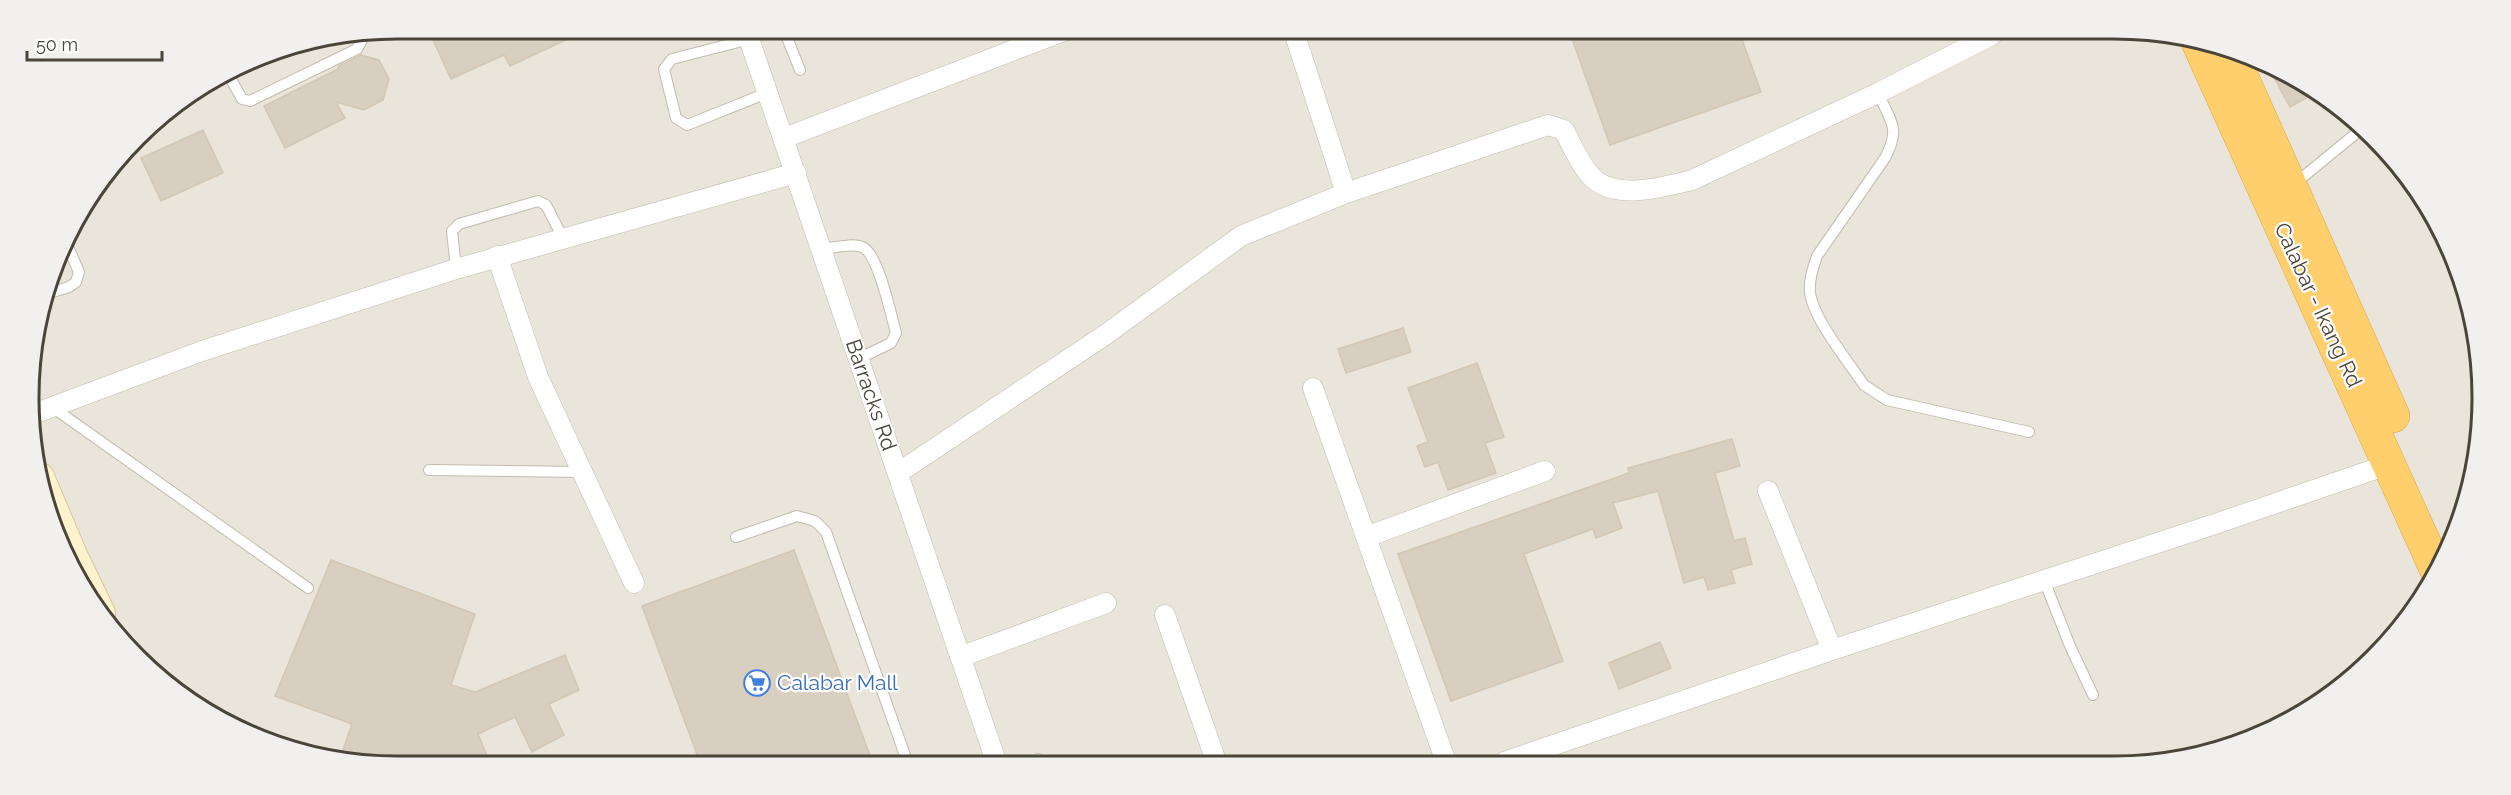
<svg xmlns="http://www.w3.org/2000/svg" width="2511" height="795" font-family="Raleway,sans-serif">
<style>
.residential{fill:#eae5da}
.building{fill:#d8cfc1;stroke:#d3c7b4;stroke-width:1.5}
.lines{fill:none;stroke-linecap:round;stroke-linejoin:round}
.lane-casing{stroke:#c2bbae;stroke-width:12}
.street-casing{stroke:#c2bbae;stroke-width:21}
.secondary-casing{stroke:#d6c79b;stroke-width:30}
.highway-casing{stroke:#e0a43c;stroke-width:34}
.lane{stroke:#fff;stroke-width:10}
.street{stroke:#fff;stroke-width:20}
.secondary{stroke:#fff3cd;stroke-width:28}
.highway{stroke:#ffcf6e;stroke-width:33}
.labels{text-anchor:middle;stroke-width:4.5;stroke-linejoin:round;paint-order:stroke}
.street-label{font-size:21px;fill:#4b4439;stroke:#fff}
.shop-label{font-size:21px;fill:#366cbe;stroke:#fff;text-anchor:start}
.rim{fill:none;stroke:#4b4439;stroke-width:3}
</style>
<rect width="100%" height="100%" fill="#f6f3ec"/>
<path class="residential" d="M 398,29 L 2186,36 L 2319,91 L 2420,193 L 2475,326 L 2475,470 L 2433,582 L 2357,675 L 2276,729 L 2162,763 L 325,759 L 192,704 L 91,603 L 41,493 L 32,350 L 67,234 L 154,120 L 257,56 Z"/>
<path class="building" d="M 428,29 L 589,29 L 510,66 L 504,55 L 451,79 Z
M 1570,33 L 1740,34 L 1761,92 L 1610,145 Z
M 361,55 L 379,60 L 389,79 L 383,100 L 364,110 L 336,102 L 345,118 L 285,148 L 264,106 L 338,69 L 339,66 Z
M 2270,70 L 2319,91 L 2290,107 Z
M 203,130 L 223,173 L 161,201 L 141,158 Z
M 1403,328 L 1411,352 L 1346,373 L 1338,349 Z
M 1477,363 L 1504,437 L 1485,443 L 1496,473 L 1448,490 L 1438,462 L 1425,467 L 1417,446 L 1428,442 L 1408,388 Z
M 1732,439 L 1740,466 L 1715,473 L 1734,541 L 1745,538 L 1752,564 L 1731,570 L 1735,583 L 1708,590 L 1704,577 L 1684,583 L 1658,491 L 1613,503 L 1622,528 L 1596,538 L 1593,529 L 1524,554 L 1563,661 L 1451,701 L 1398,554 L 1629,473 L 1628,468 Z
M 794,550 L 872,761 L 699,760 L 642,606 Z
M 331,560 L 475,614 L 451,685 L 475,692 L 565,655 L 579,690 L 549,704 L 564,735 L 532,752 L 515,717 L 478,734 L 489,760 L 347,759 L 343,750 L 352,724 L 275,696 Z
M 1660,642 L 1671,668 L 1619,689 L 1609,663 Z"/>
<g class="lines">
<g class="lane-casing">
<path id="lane" d="M 784,30 L 800,70
M 750,39 L 672,59 L 664,69 L 676,118 L 687,125 L 767,93
M 228,74 L 242,99 L 250,101 L 357,49 L 362,40 L 361,36
M 1878,93 C 1891,122 1901,128 1885,158 L 1817,256 C 1813,268 1809,279 1810,292 C 1812,317 1849,363 1864,385 L 1887,400 L 2029,432
M 2293,185 L 2359,131
M 822,249 C 834,248 854,242 864,248 C 879,257 891,315 896,333 L 891,343 L 858,359
M 456,269 L 452,231 L 459,224 L 538,201 L 546,205 L 563,238
M 49,293 L 69,287 L 76,282 L 79,272 L 65,240
M 52,407 L 308,588
M 429,470 L 582,472
M 736,537 L 797,516 L 815,521 L 826,532 L 907,761
M 2044,580 L 2070,646 L 2093,695
M 1038,759 L 1039,761"/>
</g>
<g class="street-casing">
<path id="street" d="M 746,30 L 996,761
M 1294,32 L 1346,193
M 784,138 L 1064,31
M 497,256 L 538,377 L 634,583
M 1313,388 L 1446,762
M 36,413 L 202,351 L 456,269 L 796,173
M 898,473 L 1105,335 L 1241,236 L 1346,193 L 1548,125 L 1564,130 C 1572,145 1579,163 1590,175 C 1613,202 1663,187 1692,180 L 1878,93 L 1992,35
M 1768,491 L 1832,650
M 1366,537 L 1545,471
M 1165,615 L 1216,761
M 960,657 L 1106,603
M 1504,762 L 1832,650 L 2218,523 L 2390,464"/>
</g>
<g class="secondary-casing">
<path id="secondary" d="M 40,477 L 73,555 L 101,613"/>
</g>
<g class="highway-casing">
<path id="highway" d="M 2197,40 L 2437,571
M 2232,55 L 2393,416"/>
</g>
<use href="#lane" class="lane"/>
<use href="#street" class="street"/>
<use href="#secondary" class="secondary"/>
<use href="#highway" class="highway"/>
</g>
<defs>
<g id="supermarket-ring" transform="scale(1.35)"><circle r="9.5" fill="#fff" stroke="#3f7fe0" stroke-width="1.5"/><path d="M-6-5.5h2.5l.6 2H6L4.5 2H-2.5L-4.4-4H-6ZM-1.5 3.2a1.3 1.3 0 1 0 .1 0ZM3 3.2a1.3 1.3 0 1 0 .1 0Z" fill="#3f7fe0"/></g>
</defs>
<g fill-rule="evenodd">
<use href="#supermarket-ring" x="757" y="683"/>
</g>
<g class="labels">
<g class="street-label">
<text transform="translate(2318 305) rotate(65)" y="7">Calabar - Ikang Rd</text>
<text transform="translate(871 395) rotate(71)" y="7">Barracks Rd</text>
</g>
<g class="shop-label">
<text x="777" y="690">Calabar Mall</text>
</g>
</g>
<path d="M0 0H2511V795H0ZM397 39H2114A358 358 0 0 1 2472 397V398A358 358 0 0 1 2114 756H397A358 358 0 0 1 39 398V397A358 358 0 0 1 397 39Z" fill="#f1f0ef" fill-rule="evenodd"/>
<path class="rim" d="M397 39H2114A358 358 0 0 1 2472 397V398A358 358 0 0 1 2114 756H397A358 358 0 0 1 39 398V397A358 358 0 0 1 397 39Z"/>
<path d="M27 51v9h135v-9" fill="none" stroke="#4b4439" stroke-width="3"/>
<text x="36" y="51" font-size="18" fill="#4b4439" stroke="#ffffff" stroke-width="4.5" paint-order="stroke">50 m</text>
</svg>
